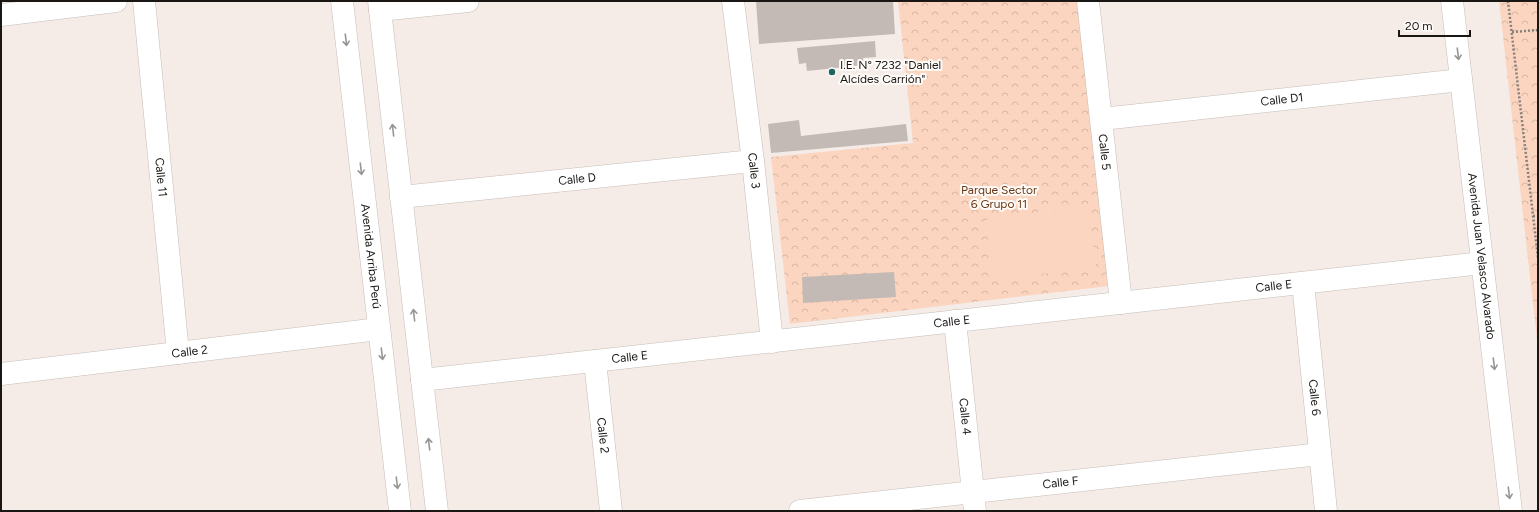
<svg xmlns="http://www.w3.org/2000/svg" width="1539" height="512" font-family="Figtree,sans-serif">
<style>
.park{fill:url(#park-crowns)}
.pitch{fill:#fbd5bf}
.building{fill:#c3bab5}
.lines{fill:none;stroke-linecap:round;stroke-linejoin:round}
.minor-casing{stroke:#c6bdb8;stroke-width:23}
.tertiary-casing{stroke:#c6bdb8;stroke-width:23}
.path{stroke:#86807d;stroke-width:2.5;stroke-dasharray:2 2;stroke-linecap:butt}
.minor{stroke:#fff;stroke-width:22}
.tertiary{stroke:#fff;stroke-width:22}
.oneway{stroke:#989695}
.poi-dot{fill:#1e665b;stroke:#fefbf8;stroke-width:1.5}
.labels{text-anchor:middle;stroke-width:4;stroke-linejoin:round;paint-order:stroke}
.poi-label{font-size:12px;fill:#191614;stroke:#fefbf8;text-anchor:start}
.street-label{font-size:12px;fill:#191614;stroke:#fefbf8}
.park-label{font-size:12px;fill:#6b3815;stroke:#fefbf8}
</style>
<defs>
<pattern id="park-crowns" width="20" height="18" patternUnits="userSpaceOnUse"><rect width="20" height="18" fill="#fbd5bf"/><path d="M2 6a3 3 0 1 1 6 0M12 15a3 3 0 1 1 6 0" fill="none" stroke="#d7b6a3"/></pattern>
</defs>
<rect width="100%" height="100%" fill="#f5ece7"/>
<path class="park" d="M 898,1 L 1081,1 L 1109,286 L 790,324 L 771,157 L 913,143 Z
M 1499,1 L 1538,1 L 1538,348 Z"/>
<path class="pitch" d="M 1087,205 L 1096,266 L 994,281 L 985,220 Z"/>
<path class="building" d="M 756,1 L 893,1 L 895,34 L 759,44 Z
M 875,41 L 876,57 L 863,58 L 864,65 L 807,71 L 806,63 L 799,64 L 797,48 Z
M 799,120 L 801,136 L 906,124 L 908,141 L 771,153 L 768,124 Z
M 894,272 L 896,297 L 803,303 L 802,277 Z"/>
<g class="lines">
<g class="minor-casing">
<g id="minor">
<path id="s1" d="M 144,1 L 178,353"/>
<path id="s2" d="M 733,1 L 753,161 L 772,342"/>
<path id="s3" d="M 1088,1 L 1121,303"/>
<path d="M 380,10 L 468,1"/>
<path d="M 1,15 L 116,1"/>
<path id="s4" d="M 1102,119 L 1461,80"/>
<path id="s5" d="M 401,197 L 753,161"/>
<path id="s6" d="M 1303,283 L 1326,511"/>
<path id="s7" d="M 955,321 L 975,511"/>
<path id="s8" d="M 595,361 L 611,511"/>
<path id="s9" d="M 1,374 L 379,329"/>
<path id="s10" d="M 422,380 L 1482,263"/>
<path id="s11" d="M 800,511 L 1320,454"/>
</g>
</g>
<g class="tertiary-casing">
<g id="tertiary">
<path id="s12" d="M 342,1 L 400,511"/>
<path d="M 379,1 L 437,511"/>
<path id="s13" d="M 1452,1 L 1511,511"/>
</g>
</g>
<path class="path" d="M 1508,1 L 1538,258
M 1512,32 L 1538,30
M 1533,216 L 1538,216"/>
<use href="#minor" class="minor"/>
<use href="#tertiary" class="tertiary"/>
</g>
<defs><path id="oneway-shaft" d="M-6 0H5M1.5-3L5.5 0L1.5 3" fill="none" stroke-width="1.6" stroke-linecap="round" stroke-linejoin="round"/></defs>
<g class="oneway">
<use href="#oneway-shaft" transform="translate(346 40) rotate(83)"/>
<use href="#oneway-shaft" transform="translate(1458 54) rotate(83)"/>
<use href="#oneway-shaft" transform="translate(393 130) rotate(-96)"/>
<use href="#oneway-shaft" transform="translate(361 169) rotate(83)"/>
<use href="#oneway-shaft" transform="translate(414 315) rotate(-96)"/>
<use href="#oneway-shaft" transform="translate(382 354) rotate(83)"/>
<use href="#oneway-shaft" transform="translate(1494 364) rotate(83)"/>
<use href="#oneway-shaft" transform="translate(429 444) rotate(-97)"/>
<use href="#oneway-shaft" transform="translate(397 483) rotate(83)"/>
<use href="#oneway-shaft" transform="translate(1509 493) rotate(83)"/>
</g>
<circle class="poi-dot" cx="832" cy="72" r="4"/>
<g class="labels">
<g class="poi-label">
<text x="840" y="69">I.E. N° 7232 "Daniel<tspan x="840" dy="14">Alcídes Carrión"</tspan></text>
</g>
<g class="street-label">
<text dy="4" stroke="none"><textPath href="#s4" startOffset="181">Calle D1</textPath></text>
<text dy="4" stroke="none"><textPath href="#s3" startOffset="152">Calle 5</textPath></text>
<text dy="4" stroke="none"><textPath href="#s2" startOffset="171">Calle 3</textPath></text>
<text dy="4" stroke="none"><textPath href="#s1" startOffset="177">Calle 11</textPath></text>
<text dy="4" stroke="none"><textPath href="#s5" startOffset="177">Calle D</textPath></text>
<text dy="4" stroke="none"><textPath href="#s12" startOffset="257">Avenida Arriba Perú</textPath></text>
<text dy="4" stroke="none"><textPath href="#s13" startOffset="257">Avenida Juan Velasco Alvarado</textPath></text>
<text dy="4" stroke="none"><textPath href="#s10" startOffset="857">Calle E</textPath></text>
<text dy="4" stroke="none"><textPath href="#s10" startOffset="533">Calle E</textPath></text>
<text dy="4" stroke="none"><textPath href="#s9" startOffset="190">Calle 2</textPath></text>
<text dy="4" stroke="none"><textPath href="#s10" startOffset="209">Calle E</textPath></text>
<text dy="4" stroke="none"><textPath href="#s6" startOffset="115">Calle 6</textPath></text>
<text dy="4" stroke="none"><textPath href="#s7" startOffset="96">Calle 4</textPath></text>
<text dy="4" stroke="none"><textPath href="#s8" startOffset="75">Calle 2</textPath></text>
<text dy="4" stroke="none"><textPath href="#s11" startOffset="262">Calle F</textPath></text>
</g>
<g class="park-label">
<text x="999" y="194">Parque Sector<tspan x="999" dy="14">6 Grupo 11</tspan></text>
</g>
</g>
<rect width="1539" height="512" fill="none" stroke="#191614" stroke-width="4"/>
<path d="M1399 30v6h71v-6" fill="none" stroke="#191614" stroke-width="2"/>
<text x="1405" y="30" font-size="12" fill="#191614" stroke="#fefbf8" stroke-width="3" paint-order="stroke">20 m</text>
</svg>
